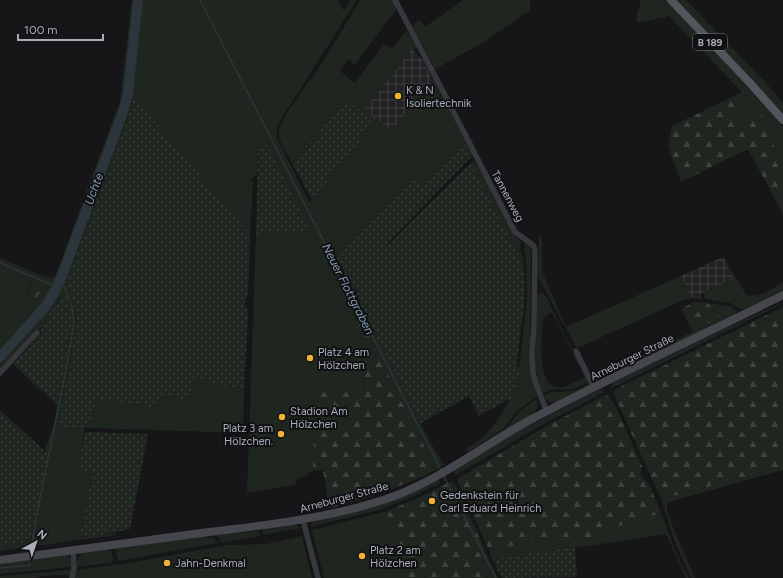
<svg xmlns="http://www.w3.org/2000/svg" width="783" height="578" font-family="Figtree,sans-serif">
<style>
.industrial{fill:url(#industrial-grid)}
.grass{fill:#1e261f;fill-rule:evenodd}
.forest{fill:url(#forest-firs)}
.garden{fill:url(#garden-dots)}
.lines{fill:none;stroke-linecap:round;stroke-linejoin:round}
.stream{stroke:#2c353c;stroke-width:1.5}
.river{stroke:#2c353c;stroke-width:10}
.minor{stroke:#37383d;stroke-width:5.5}
.secondary{stroke:#45474d;stroke-width:8}
.primary{stroke:#53555c;stroke-width:8}
.poi-dot{fill:#f2b134;stroke:#111113;stroke-width:1.5}
.labels{text-anchor:middle;stroke-width:4;stroke-linejoin:round;paint-order:stroke}
.shield{fill:#111113;stroke:#7b7e86;stroke-width:1}
.shield-label{font-size:10px;font-weight:bold;fill:#a8adb8}
.poi-label{font-size:11px;fill:#a8adb8;stroke:#111113;text-anchor:start}
.street-label{font-size:11px;fill:#a8adb8;stroke:#111113}
.water-label{font-size:12px;font-style:italic;fill:#7f9bb3;stroke:#111113}
</style>
<defs>
<pattern id="industrial-grid" width="8" height="8" patternUnits="userSpaceOnUse"><rect width="8" height="8" fill="#222225"/><path d="M0 4h8M4 0v8" fill="none" stroke="#3f3f43"/></pattern>
<pattern id="forest-firs" width="22" height="20" patternUnits="userSpaceOnUse"><rect width="22" height="20" fill="#1e261f"/><path d="M5 1l3.5 6h-7zM16 11l3.5 6h-7z" fill="#3c433d"/></pattern>
<pattern id="garden-dots" width="8" height="8" patternUnits="userSpaceOnUse"><rect width="8" height="8" fill="#1e261f"/><path d="M2 2h.1M6 6h.1" fill="none" stroke="#3c433d" stroke-width="1.8" stroke-linecap="round"/></pattern>
</defs>
<rect width="100%" height="100%" fill="#161618"/>
<path class="industrial" d="M 412,49 L 423,60 L 433,81 L 391,131 L 364,110 Z
M 723,257 L 734,279 L 691,298 L 681,276 Z"/>
<path class="grass" d="M 132,0 L 136,0 L 125,96 L 123,104 L 100,167 L 104,167 L 130,97 L 140,0 L 338,0 L 344,11 L 351,0 L 357,0 L 283,116 C 278,124 276,129 277,138 L 309,202 L 377,120 L 391,131 L 433,81 L 432,79 L 434,80 L 441,94 L 440,94 L 441,97 L 443,97 L 474,155 L 472,156 L 465,143 L 422,186 L 413,178 L 337,258 L 431,443 L 444,465 L 436,470 L 362,321 L 346,301 L 360,327 L 365,393 L 315,392 L 313,469 L 305,476 L 296,480 L 295,485 L 247,493 L 256,235 L 310,230 L 258,157 L 257,174 L 251,180 L 253,183 L 250,235 L 172,142 L 133,98 L 127,121 L 66,284 L 73,302 L 76,321 L 73,346 L 58,427 L 85,428 L 77,469 L 93,472 L 80,537 L 116,533 L 116,535 L 0,551 L 0,546 L 31,541 L 49,455 L 44,451 L 54,424 L 57,405 L 63,292 L 39,331 L 36,331 L 0,371 L 0,258 L 38,274 L 52,278 L 56,274 L 120,101 ZM 34,279 L 41,290 L 33,301 L 26,293 Z
M 360,0 L 393,0 L 397,8 L 355,65 L 348,59 L 340,71 L 355,83 L 384,44 L 392,49 L 407,30 L 417,47 L 413,51 L 411,50 L 362,113 L 346,98 L 312,142 L 308,142 L 292,163 C 287,154 278,142 279,132 C 280,117 311,80 320,66 C 334,44 347,22 360,0 Z
M 463,0 L 530,0 L 530,10 L 483,43 L 435,69 L 412,26 L 419,20 L 425,27 Z
M 641,0 L 666,0 L 769,109 L 783,127 L 783,164 L 773,144 L 774,139 L 772,129 L 759,112 L 750,121 L 742,121 L 738,117 L 734,99 L 732,97 L 742,92 L 669,16 L 641,22 L 637,22 L 636,19 Z
M 675,0 L 686,0 L 768,85 L 783,103 L 783,115 L 745,72 Z
M 473,161 L 479,165 L 514,235 L 521,242 C 519,249 522,253 523,260 C 526,274 526,312 521,324 L 523,270 L 521,260 L 471,163 Z
M 539,235 L 542,236 L 542,271 L 566,327 L 681,276 L 691,298 L 702,294 L 702,299 L 691,298 L 679,302 L 577,348 L 563,323 L 548,295 L 538,278 Z
M 525,243 L 531,247 L 530,348 L 532,376 L 537,397 L 519,409 L 503,429 L 468,452 L 465,448 C 490,442 517,392 521,368 L 519,368 L 527,298 L 526,262 L 524,249 Z
M 723,256 L 738,282 L 747,295 C 759,298 773,288 783,283 L 783,290 L 744,310 L 730,303 L 705,299 L 704,293 L 734,279 L 723,257 Z
M 542,292 L 547,298 L 573,351 L 572,351 L 552,312 L 543,318 C 542,333 534,391 562,387 C 570,386 578,380 585,377 L 573,354 L 575,353 L 589,382 L 573,389 L 551,390 L 541,394 L 535,366 L 537,298 L 540,293 Z
M 783,302 L 783,303 L 610,389 L 612,383 L 689,345 Z
M 708,303 L 732,307 L 737,311 L 736,314 L 596,383 L 592,380 L 585,366 L 586,365 L 594,380 L 720,318 Z
M 194,377 L 244,391 L 243,433 L 90,428 L 96,399 L 154,407 L 164,394 Z
M 589,384 L 588,388 L 557,403 L 549,402 L 542,396 L 552,392 L 574,391 Z
M 601,389 L 606,391 L 533,430 L 456,475 L 453,471 L 512,434 Z
M 537,399 C 542,416 516,424 504,431 L 521,410 Z
M 783,467 L 783,470 L 669,502 L 667,505 L 667,511 L 671,522 L 695,578 L 691,578 L 674,540 L 661,499 Z
M 439,479 L 440,483 L 412,497 L 379,510 L 309,527 L 313,522 L 333,517 L 432,483 Z
M 387,511 L 403,578 L 324,578 L 312,530 Z
M 661,513 L 677,555 L 689,578 L 686,578 L 666,534 L 575,548 L 571,547 L 492,559 L 489,550 L 567,537 C 588,544 596,534 614,528 C 630,522 646,518 661,513 Z
M 294,525 L 299,526 L 302,528 L 264,535 L 262,530 Z
M 259,531 L 260,536 L 222,543 L 216,535 Z
M 206,536 L 207,538 L 213,537 L 219,543 L 118,561 L 116,551 L 118,548 Z
M 302,536 L 312,578 L 74,578 L 77,570 L 129,563 L 227,545 L 266,544 Z
M 108,549 L 112,552 L 113,562 L 77,567 L 77,559 L 83,552 Z
M 478,550 L 485,550 L 498,578 L 492,578 Z
M 66,554 L 71,559 L 72,567 L 0,574 L 0,563 Z
M 71,570 L 70,576 L 68,575 L 53,575 L 32,578 L 0,578 L 0,576 Z"/>
<path class="forest" d="M 732,97 C 739,102 739,110 738,117 L 742,121 L 750,121 L 759,112 L 772,129 L 774,135 L 773,144 L 783,164 L 783,214 L 748,149 L 681,182 L 668,146 L 672,126 Z
M 34,279 L 43,281 C 44,290 38,295 33,301 L 29,300 L 26,296 Z
M 347,297 L 351,299 L 362,321 L 436,470 C 402,486 367,499 329,508 L 323,470 L 310,471 L 313,468 L 315,392 L 365,392 L 360,327 L 346,301 Z
M 694,302 L 708,303 L 720,318 L 693,331 L 681,309 Z
M 783,307 L 783,467 L 661,499 L 615,397 L 613,392 L 614,390 Z
M 607,394 L 616,407 L 642,466 L 640,474 L 650,486 L 661,513 C 646,518 630,522 614,528 C 595,534 589,544 567,537 L 489,550 L 458,483 L 457,479 L 543,428 Z
M 452,481 L 457,487 L 485,550 L 478,550 L 492,578 L 403,578 L 387,511 L 416,499 Z"/>
<path class="garden" d="M 133,97 L 172,142 L 250,235 L 248,294 L 244,306 L 247,308 L 248,317 L 244,391 L 194,378 L 187,399 L 164,394 L 154,407 L 96,399 L 90,428 L 58,428 L 73,346 L 76,321 L 73,302 L 66,284 L 127,121 Z
M 345,98 L 362,113 L 364,110 L 377,120 L 312,199 L 292,163 L 309,142 L 312,142 Z
M 465,143 L 472,156 L 388,242 L 388,244 L 471,163 L 521,260 C 529,295 519,332 517,367 L 521,368 L 518,380 L 511,398 L 479,416 L 469,396 L 421,423 L 337,258 L 413,177 L 422,186 Z
M 267,145 L 310,231 L 256,235 L 258,157 L 259,148 Z
M 64,291 L 70,306 L 72,318 L 61,389 L 57,405 L 13,364 L 41,333 L 41,328 Z
M 0,410 L 49,455 L 31,541 L 0,546 Z
M 85,432 L 148,434 L 130,529 L 106,534 L 80,537 L 93,472 L 77,469 Z
M 571,547 L 575,548 L 577,577 L 502,578 L 492,559 Z"/>
<g class="lines">
<path class="stream" d="M 200,0 L 441,470
M 0,263 L 57,287
M 443,475 L 496,578
M 32,543 C 44,469 63,396 74,322 L 72,307 L 61,279
M 0,568 L 30,565 L 30,562"/>
<path class="river" d="M 0,357 L 45,307 L 55,291 L 63,273 L 124,109 L 128,93 L 138,0"/>
<path class="minor" d="M 395,0 L 446,97 L 515,232 L 533,245 L 535,250 L 534,324 L 532,354 L 533,373 L 537,387 L 547,412
M 576,351 L 594,388
M 0,373 L 31,339 L 37,333
M 303,520 L 318,578
M 72,578 L 74,568 L 73,550"/>
<path class="secondary" d="M 0,560 C 70,551 139,541 209,532 C 269,525 329,518 386,499 C 439,481 482,446 530,420 C 613,376 699,337 783,295"/>
<path class="primary" d="M 671,0 L 750,83 L 783,120"/>
</g>
<g class="poi-dot">
<circle cx="398" cy="96" r="4"/>
<circle cx="310" cy="358" r="4"/>
<circle cx="282" cy="417" r="4"/>
<circle cx="281" cy="434" r="4"/>
<circle cx="432" cy="501" r="4"/>
<circle cx="362" cy="556" r="4"/>
<circle cx="167" cy="563" r="4"/>
</g>
<g class="labels">
<rect class="shield" x="693" y="34" width="34" height="16" rx="3"/>
<g class="shield-label">
<text x="710" y="46">B 189</text>
</g>
<g class="poi-label">
<text x="406" y="94">K &amp; N<tspan x="406" dy="13">Isoliertechnik</tspan></text>
<text x="318" y="356">Platz 4 am<tspan x="318" dy="13">Hölzchen</tspan></text>
<text x="290" y="415">Stadion Am<tspan x="290" dy="13">Hölzchen</tspan></text>
<text x="273" y="432" text-anchor="end">Platz 3 am<tspan x="273" dy="13">Hölzchen.</tspan></text>
<text x="440" y="499">Gedenkstein für<tspan x="440" dy="13">Carl Eduard Heinrich</tspan></text>
<text x="370" y="554">Platz 2 am<tspan x="370" dy="13">Hölzchen</tspan></text>
<text x="175" y="567">Jahn-Denkmal</text>
</g>
<g class="street-label">
<text transform="translate(508 196) rotate(62)" y="4">Tannenweg</text>
<text transform="translate(632 357) rotate(-26)" y="4">Arneburger Straße</text>
<text transform="translate(344 497) rotate(-15)" y="4">Arneburger Straße</text>
</g>
<g class="water-label">
<text transform="translate(94 189) rotate(-70)" y="4">Uchte</text>
<text transform="translate(348 289) rotate(63)" y="4">Neuer Flottgraben</text>
</g>
</g>
<g transform="translate(36 542) rotate(40)" stroke="#111113" stroke-width="3" paint-order="stroke">
<path d="M0-3L7 15L0 10L-7 15Z" fill="#a8adb8"/>
<text y="-6" font-size="11" font-weight="bold" text-anchor="middle" fill="#a8adb8">N</text>
</g>
<path d="M18 34v6h85v-6" fill="none" stroke="#a8adb8" stroke-width="2"/>
<text x="24" y="34" font-size="12" fill="#a8adb8" stroke="#111113" stroke-width="3" paint-order="stroke">100 m</text>
</svg>
